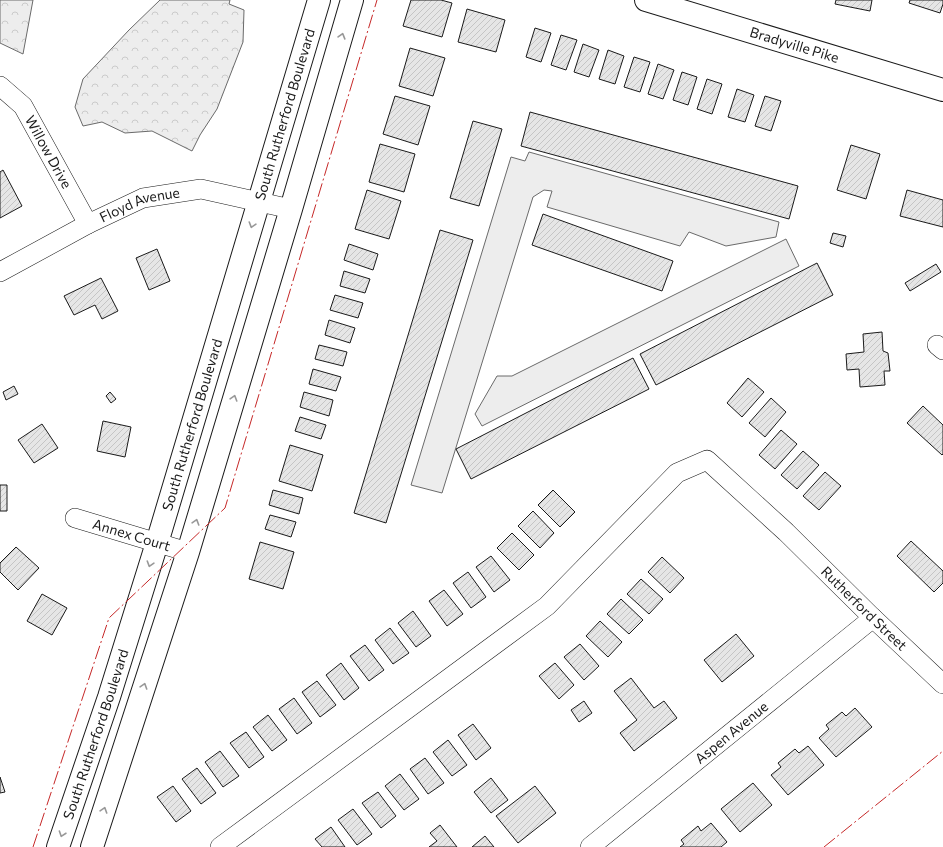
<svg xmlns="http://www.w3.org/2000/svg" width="943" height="847" font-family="Commissioner,sans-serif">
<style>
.built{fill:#ededed;stroke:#6a6a6a}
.forest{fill:url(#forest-crowns);stroke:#6a6a6a}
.building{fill:url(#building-hatch);stroke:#1a1a1a}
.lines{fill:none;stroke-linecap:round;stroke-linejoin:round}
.minor-casing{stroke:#1a1a1a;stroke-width:20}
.major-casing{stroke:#1a1a1a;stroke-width:24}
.highway-casing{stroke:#1a1a1a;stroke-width:24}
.minor{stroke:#fff;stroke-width:19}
.major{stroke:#fff;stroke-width:22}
.highway{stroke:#fff;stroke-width:22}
.power{stroke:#c62828;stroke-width:1;stroke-dasharray:14 3 2 3;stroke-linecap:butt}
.oneway{stroke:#989898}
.labels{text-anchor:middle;stroke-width:3;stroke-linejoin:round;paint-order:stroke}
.street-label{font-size:14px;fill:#1a1a1a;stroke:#fff}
</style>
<defs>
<pattern id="forest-crowns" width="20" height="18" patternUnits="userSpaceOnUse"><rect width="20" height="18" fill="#ededed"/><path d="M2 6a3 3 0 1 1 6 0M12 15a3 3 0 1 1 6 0" fill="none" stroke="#cbcbcb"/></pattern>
<pattern id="building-hatch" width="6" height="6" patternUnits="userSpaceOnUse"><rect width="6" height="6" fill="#e6e6e6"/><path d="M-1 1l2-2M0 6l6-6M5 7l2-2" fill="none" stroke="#c5c5c5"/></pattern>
</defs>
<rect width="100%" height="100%" fill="#fff"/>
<path class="built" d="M 529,152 L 779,222 L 776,237 L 726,246 L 689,232 L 680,246 L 547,207 L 552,191 L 544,190 L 533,197 L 442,493 L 411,485 L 511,157 L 525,161 Z
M 786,239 L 799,266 L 482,426 L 475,414 L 497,376 L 512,376 Z"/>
<path class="forest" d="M 0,0 L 33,0 L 23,54 L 0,43 Z
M 160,0 L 230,0 L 229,4 L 244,10 L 243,42 L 217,109 L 200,135 L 192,151 L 152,131 L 125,133 L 102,122 L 83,126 L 75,107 L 83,79 L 129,30 Z"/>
<path class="building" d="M 411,0 L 441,0 L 452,3 L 442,37 L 403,26 Z
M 836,0 L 872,0 L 870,11 L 835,4 Z
M 910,0 L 943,0 L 943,4 L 940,13 L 909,3 Z
M 467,9 L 505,20 L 496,52 L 458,42 Z
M 535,28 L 551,33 L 541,62 L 526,57 Z
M 561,35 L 577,40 L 566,70 L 551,65 Z
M 583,44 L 599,50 L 589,77 L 574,72 Z
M 410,48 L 445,58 L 433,96 L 399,86 Z
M 608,50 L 624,56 L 615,84 L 599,79 Z
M 634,57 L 650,62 L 640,92 L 624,87 Z
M 658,64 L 674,70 L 663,99 L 648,94 Z
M 682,72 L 697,77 L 688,105 L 673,100 Z
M 707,79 L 722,84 L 712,114 L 697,109 Z
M 737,89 L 754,95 L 745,122 L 728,117 Z
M 395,96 L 430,106 L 418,145 L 383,134 Z
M 765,96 L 781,101 L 771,131 L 755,126 Z
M 530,112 L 798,186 L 789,219 L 521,146 Z
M 473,121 L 502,129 L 479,206 L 450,198 Z
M 380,144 L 415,154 L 404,192 L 369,182 Z
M 851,145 L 880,154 L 866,199 L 837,190 Z
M 3,170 L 22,206 L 0,218 L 0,172 Z
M 367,190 L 401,201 L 389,239 L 355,229 Z
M 907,190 L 943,200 L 943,227 L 900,216 Z
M 543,214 L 673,261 L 662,291 L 532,245 Z
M 440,230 L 473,240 L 386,523 L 354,513 Z
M 833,233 L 846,236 L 843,247 L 830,243 Z
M 349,244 L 378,254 L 373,270 L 344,260 Z
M 157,249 L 170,281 L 149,290 L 136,258 Z
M 817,263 L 833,295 L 656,385 L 640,354 Z
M 936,264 L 941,272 L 910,291 L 905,283 Z
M 344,271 L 370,279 L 365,293 L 340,286 Z
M 101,278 L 118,311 L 102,319 L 95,305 L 74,315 L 64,296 Z
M 335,295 L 363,303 L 358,318 L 330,310 Z
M 329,320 L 355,328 L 350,343 L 325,335 Z
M 882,332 L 883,351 L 888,353 L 890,371 L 884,371 L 885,385 L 860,387 L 859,369 L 847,370 L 846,354 L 864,352 L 863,334 Z
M 319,345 L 347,352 L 343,366 L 315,359 Z
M 633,358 L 649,389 L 471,479 L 456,449 Z
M 313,369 L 341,377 L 336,391 L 309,384 Z
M 748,378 L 764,392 L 742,417 L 727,403 Z
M 14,386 L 18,394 L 6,400 L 3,392 Z
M 110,392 L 116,399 L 111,403 L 106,396 Z
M 304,392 L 333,400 L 329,416 L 300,407 Z
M 771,398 L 786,412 L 765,437 L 749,423 Z
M 923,406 L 943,425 L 943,454 L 942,455 L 907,423 Z
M 300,417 L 326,425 L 321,439 L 295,431 Z
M 103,421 L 131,427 L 125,457 L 97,451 Z
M 42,424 L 58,448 L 34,463 L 18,440 Z
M 781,430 L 797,444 L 775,469 L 759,455 Z
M 290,445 L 323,455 L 312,491 L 279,481 Z
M 803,451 L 819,465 L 797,489 L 781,475 Z
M 825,472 L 841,486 L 819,510 L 803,496 Z
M 0,485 L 7,485 L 7,511 L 0,511 Z
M 273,490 L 303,498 L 299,514 L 269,505 Z
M 553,490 L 575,512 L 560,527 L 538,505 Z
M 533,511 L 554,533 L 540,548 L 518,526 Z
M 270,515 L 296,522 L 291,537 L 265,529 Z
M 512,533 L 534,555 L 519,570 L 497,548 Z
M 911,541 L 943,571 L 943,583 L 934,592 L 897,556 Z
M 260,542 L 294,552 L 283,589 L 249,579 Z
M 16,547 L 39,568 L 18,590 L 0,572 L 0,563 Z
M 491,556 L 510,580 L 494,592 L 476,567 Z
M 662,557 L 684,578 L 670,593 L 648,572 Z
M 468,572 L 486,597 L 471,608 L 453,583 Z
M 641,579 L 663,599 L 649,614 L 627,594 Z
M 444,590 L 463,614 L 447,626 L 429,601 Z
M 42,594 L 67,608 L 52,635 L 27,621 Z
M 621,599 L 643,620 L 629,634 L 607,614 Z
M 413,611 L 431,636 L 416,647 L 398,623 Z
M 600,621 L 622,642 L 608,657 L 586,636 Z
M 390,628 L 409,653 L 393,664 L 375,640 Z
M 736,634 L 754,656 L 722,682 L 704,660 Z
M 580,644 L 599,666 L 584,680 L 564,657 Z
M 365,645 L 384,670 L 369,681 L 350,656 Z
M 341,663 L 359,688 L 344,700 L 326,675 Z
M 555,663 L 574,685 L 559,699 L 539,676 Z
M 631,678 L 654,708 L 664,701 L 677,718 L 634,751 L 620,733 L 637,720 L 614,691 Z
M 317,681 L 336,705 L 320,717 L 302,692 Z
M 294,698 L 312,723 L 297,734 L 279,709 Z
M 584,701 L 592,713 L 579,722 L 571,710 Z
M 855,708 L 872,727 L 836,757 L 819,738 L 829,729 L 826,725 L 842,712 L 846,716 Z
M 268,715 L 287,740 L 272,751 L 253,727 Z
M 473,724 L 491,748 L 476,760 L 458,735 Z
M 246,732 L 264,757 L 249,768 L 230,743 Z
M 448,740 L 467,765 L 452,776 L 433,752 Z
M 808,746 L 824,765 L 788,795 L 771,775 L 781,767 L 778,763 L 795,749 L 799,753 Z
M 220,751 L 239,776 L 223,787 L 205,762 Z
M 425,758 L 444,783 L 428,794 L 410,769 Z
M 197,768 L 216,793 L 201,804 L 182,779 Z
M 400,774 L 419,799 L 404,810 L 385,786 Z
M 0,777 L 5,792 L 0,793 Z
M 491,778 L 508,800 L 491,813 L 474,792 Z
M 753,783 L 772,805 L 740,832 L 721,809 Z
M 173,786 L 191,811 L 176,822 L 157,797 Z
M 535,786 L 556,813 L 518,843 L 496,816 Z
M 378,792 L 396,816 L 381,828 L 362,803 Z
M 353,809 L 372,834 L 357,845 L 338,820 Z
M 711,823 L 727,842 L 721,847 L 680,847 L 684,844 L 681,840 L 698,826 L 701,831 Z
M 440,825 L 457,847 L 429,847 L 437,841 L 430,833 Z
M 331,827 L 345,847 L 322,847 L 315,839 Z
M 485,836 L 494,847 L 472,847 Z"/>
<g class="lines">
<g class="minor-casing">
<g id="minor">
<path id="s1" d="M 0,86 L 23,106 L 88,224"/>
<path id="s2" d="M 0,272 L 88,224 L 143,198 L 201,189 L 291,209"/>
<path d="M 937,345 L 943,350"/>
<path id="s3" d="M 75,518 L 188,552"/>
<path id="s4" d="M 220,847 L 547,606 L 677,473 L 707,460 L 786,532 L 873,618 L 943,684"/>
<path id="s5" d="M 590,847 L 873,618"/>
</g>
</g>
<g class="major-casing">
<g id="major">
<path id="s6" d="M 646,0 L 943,90"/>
</g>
</g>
<g class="highway-casing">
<g id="highway">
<path id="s7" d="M 58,847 L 109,697 L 157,543 L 319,0"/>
<path d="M 92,847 L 188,552 L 291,209 L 352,0"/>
</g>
</g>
<use href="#minor" class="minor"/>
<use href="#major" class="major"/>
<use href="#highway" class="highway"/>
<path class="power" d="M 33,847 L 109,618 L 225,508 L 377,0
M 824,847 L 943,751"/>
</g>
<defs><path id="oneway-chevron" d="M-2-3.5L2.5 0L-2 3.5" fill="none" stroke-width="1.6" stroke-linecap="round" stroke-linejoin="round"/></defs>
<g class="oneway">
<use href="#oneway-chevron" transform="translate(342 36) rotate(-74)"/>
<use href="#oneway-chevron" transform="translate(252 225) rotate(107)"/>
<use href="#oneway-chevron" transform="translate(234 398) rotate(-73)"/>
<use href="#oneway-chevron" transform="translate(196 522) rotate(-73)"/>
<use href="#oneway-chevron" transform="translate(150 564) rotate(107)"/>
<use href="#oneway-chevron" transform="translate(144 686) rotate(-72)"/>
<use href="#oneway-chevron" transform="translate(104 810) rotate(-72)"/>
<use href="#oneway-chevron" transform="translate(62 834) rotate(109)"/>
</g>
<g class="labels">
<g class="street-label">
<text dy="5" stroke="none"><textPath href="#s6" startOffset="155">Bradyville Pike</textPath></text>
<text dy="5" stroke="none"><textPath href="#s7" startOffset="767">South Rutherford Boulevard</textPath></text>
<text dy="5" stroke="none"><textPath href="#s1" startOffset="83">Willow Drive</textPath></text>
<text dy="5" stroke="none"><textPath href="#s2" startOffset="156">Floyd Avenue</textPath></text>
<text dy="5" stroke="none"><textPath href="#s7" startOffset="443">South Rutherford Boulevard</textPath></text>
<text dy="5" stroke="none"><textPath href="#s3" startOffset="59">Annex Court</textPath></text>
<text dy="5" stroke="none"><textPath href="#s4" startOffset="841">Rutherford Street</textPath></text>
<text dy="5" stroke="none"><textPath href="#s5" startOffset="182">Aspen Avenue</textPath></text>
<text dy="5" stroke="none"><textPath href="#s7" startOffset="119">South Rutherford Boulevard</textPath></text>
</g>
</g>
</svg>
